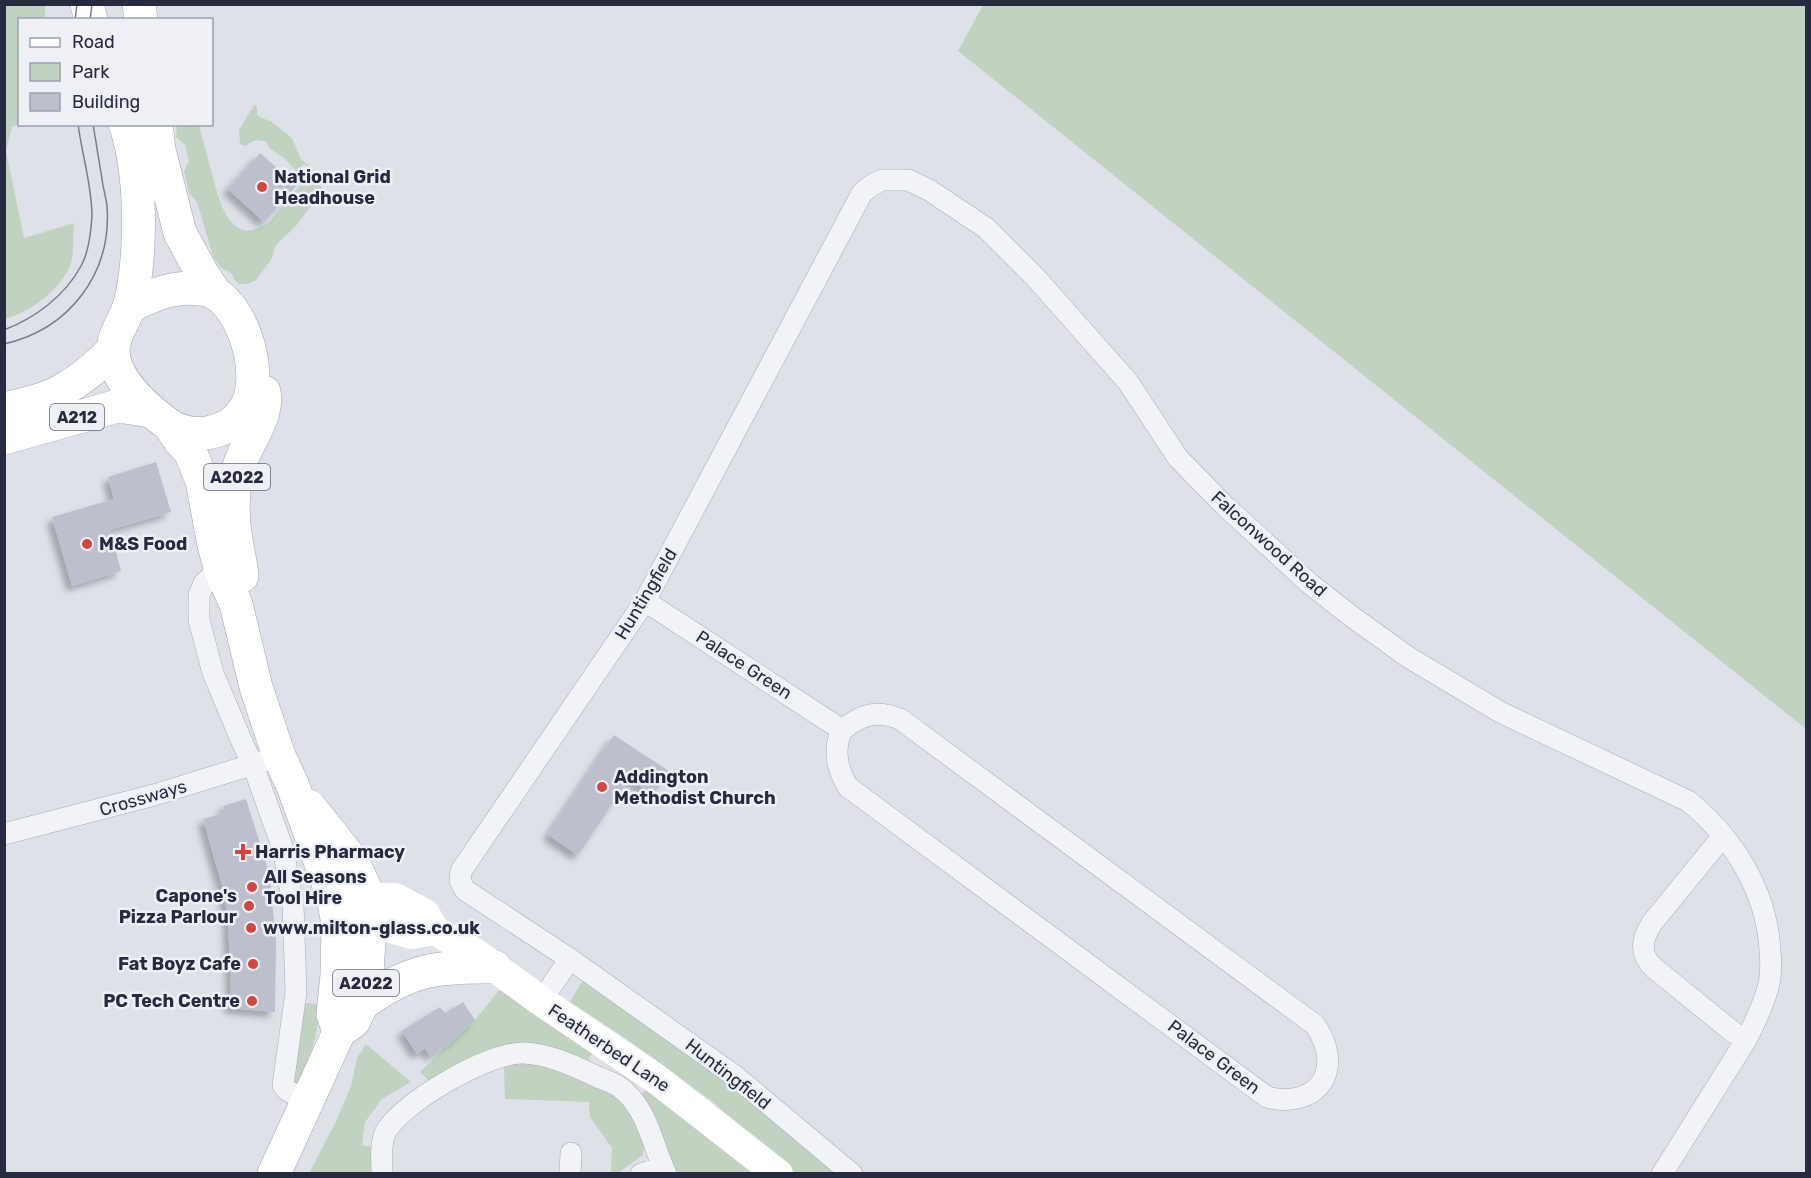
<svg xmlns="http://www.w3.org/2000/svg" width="1811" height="1178" font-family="Rubik,sans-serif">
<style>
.green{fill:#c1d3c0}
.building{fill:#bcbfcc;filter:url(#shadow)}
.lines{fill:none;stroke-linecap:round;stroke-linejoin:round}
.street-casing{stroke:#a8aab7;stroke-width:22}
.primary-casing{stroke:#9ea2b5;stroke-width:34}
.street{stroke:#f2f3f7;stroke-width:21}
.secondary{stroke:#fff;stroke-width:30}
.primary{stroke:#fff;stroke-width:33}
.tram{stroke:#787c93;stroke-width:1.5}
.poi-dot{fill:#d5453d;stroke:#eef0f6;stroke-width:2}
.labels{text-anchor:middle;stroke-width:5;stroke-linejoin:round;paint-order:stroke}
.shield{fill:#eef0f6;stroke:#636677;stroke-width:1.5}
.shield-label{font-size:16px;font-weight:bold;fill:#272b41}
.poi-label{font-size:18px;font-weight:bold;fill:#272b41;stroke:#eef0f6;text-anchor:start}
.street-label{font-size:18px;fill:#272b41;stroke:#eef0f6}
</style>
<defs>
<filter id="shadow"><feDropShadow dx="-5.5" dy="5.5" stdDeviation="3" flood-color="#0004"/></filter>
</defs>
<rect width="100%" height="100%" fill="#dfe1e9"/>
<path class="green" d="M 5,4 L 45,5 L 45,19 L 20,20 L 19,124 L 12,127 L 6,151 L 24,238 L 74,223 C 73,234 74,256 70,266 C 59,291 30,312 5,319 Z
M 983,5 L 1806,5 L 1806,729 L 958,51 Z
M 254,105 L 257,106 L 257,114 L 260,117 L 272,122 L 292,138 L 301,159 L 317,173 L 319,184 L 324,191 L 323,198 L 310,207 L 296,226 L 276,245 L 271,260 L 256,280 L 247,284 L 239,284 L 234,279 L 231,273 L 221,268 L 213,256 L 197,202 L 189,193 L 184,171 L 189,161 L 185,145 L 176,137 L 177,125 L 199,125 C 203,140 207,155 211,170 C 218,197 229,251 269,222 L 312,171 L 304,164 L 297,172 L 284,158 L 270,149 L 266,142 C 258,139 252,140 246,146 L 240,144 L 239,130 Z
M 583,980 L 731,1083 L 837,1173 L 793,1173 L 713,1102 L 628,1040 L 570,1002 Z
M 500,989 L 593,1052 L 588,1060 L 550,1046 L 524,1044 L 431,1083 L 420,1072 L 475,1020 Z
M 302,1003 L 321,1004 C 317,1035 311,1058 297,1086 L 292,1081 Z
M 366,1044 L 411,1082 L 382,1099 L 365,1122 L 362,1145 L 372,1147 L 373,1173 L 309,1174 L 337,1119 L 351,1086 L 357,1058 Z
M 525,1061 L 546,1063 L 612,1094 L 624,1104 L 636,1119 L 644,1146 L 643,1155 L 618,1173 L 611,1173 L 612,1148 L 590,1117 L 589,1102 L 505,1099 L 504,1066 Z
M 647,1089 L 749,1168 L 751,1173 L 676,1173 L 640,1095 Z"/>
<path class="building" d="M 260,153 L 297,185 L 264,222 L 228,189 Z
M 156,462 L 171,512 L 110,530 L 121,571 L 72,586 L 52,517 L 114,499 L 108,477 Z
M 614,735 L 669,771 L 653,795 L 629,779 L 578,855 L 548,835 Z
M 246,799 L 267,866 L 270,880 L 276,941 L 275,1012 L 229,1008 L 231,989 L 228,921 L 224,892 L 203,819 L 225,813 L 223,806 Z
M 463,1002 L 475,1020 L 451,1042 L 430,1056 L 425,1048 L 417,1054 L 402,1031 L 440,1007 L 445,1013 Z"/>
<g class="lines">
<g class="street-casing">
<path id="street" d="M 221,571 L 213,575 L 204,583 L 199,595 L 199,620 L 213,673 L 242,742 L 253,765 L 283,849 L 293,904 L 296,992 L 283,1085 L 288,1091 L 307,1100
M 645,601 L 842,730 C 862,714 876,710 900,719 L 1315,1025 C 1345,1068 1319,1110 1267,1097 L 848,787 C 837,769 833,749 842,730
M 4,834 L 154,795 L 267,760
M 1723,836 L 1652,923 C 1641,940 1639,954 1654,968 L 1733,1032 L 1746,1040
M 541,1001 L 570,959
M 382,1174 C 382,1160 380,1145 385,1133 C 400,1103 491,1051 524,1053 C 550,1054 574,1066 598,1077 C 604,1080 612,1082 618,1086 C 647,1106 652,1144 666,1174
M 570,1174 L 571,1153
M 641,1174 L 663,1167
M 852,1174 L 735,1076 L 570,959 L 465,890 L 460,881 L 461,871 L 645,601 L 862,193 L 872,185 L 882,180 L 908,180 L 929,190 L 986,228 L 1035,277 L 1128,382 L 1178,458 L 1225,506 L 1309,583 L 1351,616 L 1408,657 L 1500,712 L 1688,801 C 1734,838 1767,892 1770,951 C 1771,962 1771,974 1769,984 C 1764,1003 1755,1023 1746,1040 L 1662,1174"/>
</g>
<g class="primary-casing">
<path id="primary" d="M 87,4 L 91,20
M 139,4 L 141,20
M 125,124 C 142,171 142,256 130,304 C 126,319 113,334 113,351 C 114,379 144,406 165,422 C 189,441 228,436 245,409 C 264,379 246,313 216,294 C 212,291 204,289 199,289 C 173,285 152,296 130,306
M 156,124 L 159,150 L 180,233 L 203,275 L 215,293
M 4,409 C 24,404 47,400 64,389 C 83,379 98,365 113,350
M 171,427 L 180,441 L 190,451 L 202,481 L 214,545 L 221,571 L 236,604 L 256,687 L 279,756 L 293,786 L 333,897 L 338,924 L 337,975 L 333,1014 L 339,1032
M 4,438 L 114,407 L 125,407 L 150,411
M 242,576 C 241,564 238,552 236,540 C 232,517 232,492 238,470 C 244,444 269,420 264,392
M 362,1004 C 410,969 437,966 495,967
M 274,1174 L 339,1032 L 354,1021 L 362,1004 L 367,972 L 370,925 L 369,897 L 352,860 L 309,806"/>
</g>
<use href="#street" class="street"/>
<path class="secondary" d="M 333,897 L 395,898 L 425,914 L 434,930 L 475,953 L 541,1001 L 655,1078 L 778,1174
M 347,924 L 370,925 L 391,928 L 412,934 L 434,930"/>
<use href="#primary" class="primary"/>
<path class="tram" d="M 75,20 L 77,4
M 90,20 L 92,4
M 4,330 C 35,318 65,296 81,266 C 89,252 91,232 92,216 C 92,186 82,155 78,124
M 4,344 C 70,329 112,273 107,206 C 106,197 103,188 102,179 C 99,161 96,143 93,124"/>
</g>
<g class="poi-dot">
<circle cx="262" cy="187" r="6"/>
<circle cx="87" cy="544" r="6"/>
<circle cx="602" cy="787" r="6"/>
<path d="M240 843h6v6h6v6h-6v6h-6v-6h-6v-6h6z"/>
<circle cx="252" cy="887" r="6"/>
<circle cx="249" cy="906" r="6"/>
<circle cx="251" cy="928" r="6"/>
<circle cx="253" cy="964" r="6"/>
<circle cx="252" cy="1001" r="6"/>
</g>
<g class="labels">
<g class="shield">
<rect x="50" y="404" width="54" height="26" rx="4.5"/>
<rect x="204" y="464" width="66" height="26" rx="4.5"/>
<rect x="333" y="970" width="66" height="26" rx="4.5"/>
</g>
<g class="shield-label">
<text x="77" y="423">A212</text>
<text x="237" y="483">A2022</text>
<text x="366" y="989">A2022</text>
</g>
<g class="poi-label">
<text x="274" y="183">National Grid<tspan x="274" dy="21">Headhouse</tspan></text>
<text x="99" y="550">M&amp;S Food</text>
<text x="614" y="783">Addington<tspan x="614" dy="21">Methodist Church</tspan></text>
<text x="255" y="858">Harris Pharmacy</text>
<text x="264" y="883">All Seasons<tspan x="264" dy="21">Tool Hire</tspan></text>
<text x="237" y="902" text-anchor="end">Capone's<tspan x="237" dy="21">Pizza Parlour</tspan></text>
<text x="263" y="934">www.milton-glass.co.uk</text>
<text x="241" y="970" text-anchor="end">Fat Boyz Cafe</text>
<text x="240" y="1007" text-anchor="end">PC Tech Centre</text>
</g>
<g class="street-label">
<text transform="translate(1269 544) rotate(42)" y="6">Falconwood Road</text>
<text transform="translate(646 594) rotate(-59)" y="6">Huntingfield</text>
<text transform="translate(744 665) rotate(33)" y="6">Palace Green</text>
<text transform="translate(143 798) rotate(-16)" y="6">Crossways</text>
<text transform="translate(609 1048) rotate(34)" y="6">Featherbed Lane</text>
<text transform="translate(1214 1057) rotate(37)" y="6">Palace Green</text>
<text transform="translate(728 1074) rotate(38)" y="6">Huntingfield</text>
</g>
</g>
<rect width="1811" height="1178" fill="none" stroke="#272b41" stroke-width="12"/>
<rect x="18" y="18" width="195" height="108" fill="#eef0f6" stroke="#9ea1ae" stroke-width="1.5"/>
<rect x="30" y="38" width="30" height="9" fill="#ffffff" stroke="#9ea1ae" stroke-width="1.5"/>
<text x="72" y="48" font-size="18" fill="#272b41">Road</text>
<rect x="30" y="63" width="30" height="18" fill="#c1d3c0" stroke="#9ea1ae" stroke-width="1.5"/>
<text x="72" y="78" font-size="18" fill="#272b41">Park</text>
<rect x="30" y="93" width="30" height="18" fill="#bcbfcc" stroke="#9ea1ae" stroke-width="1.5"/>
<text x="72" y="108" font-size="18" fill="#272b41">Building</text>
</svg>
